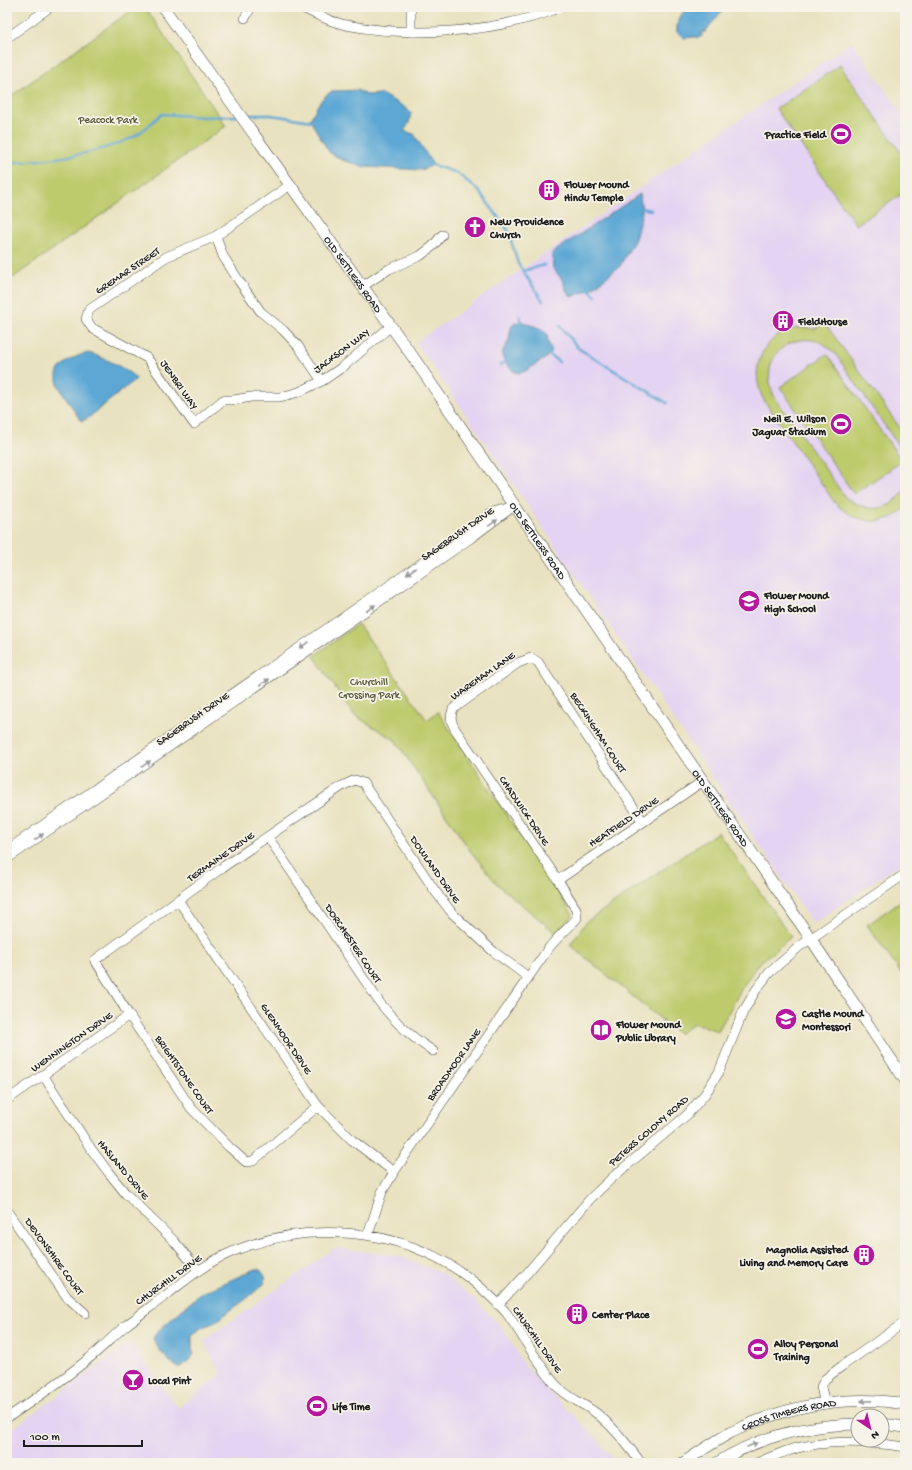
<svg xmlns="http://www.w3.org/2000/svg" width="912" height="1470" font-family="'Gochi Hand',sans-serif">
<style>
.built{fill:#e4d3f2}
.green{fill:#becb6d;stroke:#6d7444}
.water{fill:#5ca7d4;stroke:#3c6278}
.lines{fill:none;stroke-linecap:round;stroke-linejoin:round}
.stream{stroke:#5ca7d4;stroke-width:2.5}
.minor-casing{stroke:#3b3a35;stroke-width:10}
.major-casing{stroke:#3b3a35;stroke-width:12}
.minor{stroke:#fff;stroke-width:9}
.major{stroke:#fff;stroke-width:11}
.oneway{fill:#999}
.labels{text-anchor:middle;stroke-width:3.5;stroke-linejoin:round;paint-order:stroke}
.park-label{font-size:11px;fill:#555938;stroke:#f7f3e8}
.poi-label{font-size:11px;font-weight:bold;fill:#1c1c1c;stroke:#f7f3e8;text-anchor:start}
.street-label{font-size:11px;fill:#1c1c1c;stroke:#f7f3e8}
</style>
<rect width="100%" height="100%" fill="#f7f3e8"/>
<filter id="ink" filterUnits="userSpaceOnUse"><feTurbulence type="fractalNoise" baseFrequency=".025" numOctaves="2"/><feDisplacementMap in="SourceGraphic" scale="8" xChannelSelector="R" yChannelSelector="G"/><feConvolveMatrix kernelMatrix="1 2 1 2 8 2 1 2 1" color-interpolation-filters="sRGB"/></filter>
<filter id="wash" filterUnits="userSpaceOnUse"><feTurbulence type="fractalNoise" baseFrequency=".012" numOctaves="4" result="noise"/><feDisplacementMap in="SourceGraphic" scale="16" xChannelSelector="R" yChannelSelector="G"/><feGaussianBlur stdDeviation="0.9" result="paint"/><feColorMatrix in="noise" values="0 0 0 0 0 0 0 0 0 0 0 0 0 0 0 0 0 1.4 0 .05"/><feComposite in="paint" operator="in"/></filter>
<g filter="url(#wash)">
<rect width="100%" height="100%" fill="#e9e2c0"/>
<path class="built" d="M 852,42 L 905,118 L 905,860 L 813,924 L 416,342 Z
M 335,1248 L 399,1256 L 443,1274 L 477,1302 L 505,1331 L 520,1359 L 537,1380 L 580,1422 L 592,1433 L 616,1463 L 7,1463 L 7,1433 L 130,1342 L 178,1408 L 222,1374 L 203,1341 Z"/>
<path class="green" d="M 136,7 L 145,7 L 226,126 L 7,282 L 7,99 Z
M 840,65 L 905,159 L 905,192 L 856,225 L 776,109 Z
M 824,322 L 905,435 L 905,455 L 834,352 C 830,349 826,345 822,343 C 816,340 807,339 801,340 C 772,345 763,371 774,396 L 845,497 C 867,513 888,513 905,490 L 905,508 C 882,529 856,523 835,503 L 765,402 C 743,364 771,320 815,329 Z
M 827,354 L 902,461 L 854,494 L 780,387 Z
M 358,624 L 427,720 L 438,712 L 573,915 L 556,933 L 499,886 L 471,852 L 395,740 L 354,715 L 314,656 Z
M 718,832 L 791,937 L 758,964 L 742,988 L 718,1031 L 694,1023 L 679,1034 L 570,945 L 586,922 Z
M 905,898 L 905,979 L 867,925 Z"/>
<path class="water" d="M 687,7 L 725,7 L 705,32 L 702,33 L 702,36 L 698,38 L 695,37 L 683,38 L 677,32 C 676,22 681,15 687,7 Z
M 357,90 L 367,95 L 381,94 L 403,106 L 411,113 L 409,123 L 404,131 L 414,134 L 433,165 L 422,170 L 365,167 L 342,160 L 329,152 L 310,120 C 315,110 322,94 334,91 C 341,90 350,91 357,90 Z
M 640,194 L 642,212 L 635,239 L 620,266 L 593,288 L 571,297 L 566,290 L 563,281 L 553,268 L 552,253 Z
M 523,322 L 542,329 L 547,334 L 548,342 L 552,351 C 546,360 543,359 535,365 C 526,370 519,378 510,368 C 506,364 503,361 502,355 C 503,349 507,345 509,340 C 511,329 509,322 523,322 Z
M 89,353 C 107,359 121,366 135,377 L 136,379 L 87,419 L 81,421 L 58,385 C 57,381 56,375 58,371 C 63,362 79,354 89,353 Z
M 255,1269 L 260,1269 L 266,1278 L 264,1284 L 245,1300 L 225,1314 L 218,1321 L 201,1328 L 192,1336 L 192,1349 L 194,1355 L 182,1367 L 177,1367 C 167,1360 157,1349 153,1338 L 158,1331 L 200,1294 Z"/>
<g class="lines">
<path class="stream" d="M 244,115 L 271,115 L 312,121
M 7,163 C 47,160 97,155 133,137 C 143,132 153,121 162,114 L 204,117 L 237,116
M 430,164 L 457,173 L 478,190 L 508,230 L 518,264 L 543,301
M 640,208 L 651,210
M 523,271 L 544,265
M 588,288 L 596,296
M 520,316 L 521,325
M 560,326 L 578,348 L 667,403
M 547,353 L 559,362
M 500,365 L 507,361"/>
</g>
</g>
<g filter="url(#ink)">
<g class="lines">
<g class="minor-casing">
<path id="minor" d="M 301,7 C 315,14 330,22 346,25 C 412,38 498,33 561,7
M 411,7 L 411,32
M 245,18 L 251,7
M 7,38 L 50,7
M 290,185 L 216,236 L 166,257 L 89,310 L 86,319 L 92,328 L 147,358 L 194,424 L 223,400 L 234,400 L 251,397 L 280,397 L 299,392 L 322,381 L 344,366 L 391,326
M 216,236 L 223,256 L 239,281 L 261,312 L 283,330 L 298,346 L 322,381
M 363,286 L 389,269 L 420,256 L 433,246 L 442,235
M 268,837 L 380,1003 C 395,1022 412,1038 433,1051
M 7,850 L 413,569 L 493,512 L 511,507
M 7,859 L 471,538 L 514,506
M 558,880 L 703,781
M 178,900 L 318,1106 L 352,1140 L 394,1172
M 43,1075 L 91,1149 L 109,1173 L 126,1194 L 174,1241 L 198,1270
M 7,1100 L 129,1015
M 318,1106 L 253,1161 L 246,1162 L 229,1147 L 191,1108 L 129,1015 L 95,960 L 223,867 L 342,786 L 355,780 L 363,783 L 435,891 L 452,913 L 494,952 L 528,977
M 7,1211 L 67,1297 L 85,1313
M 368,1235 L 382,1192 L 394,1172 L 548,949 C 557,937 567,930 577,918 L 576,909 L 558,880 L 455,729 C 451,722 450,717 453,709 L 518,663 L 531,658 L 538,662 L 643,822
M 498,1305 L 528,1272 L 590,1199 L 613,1177 L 687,1115 L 705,1094 L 719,1072 L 743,1012 L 756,990 L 769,973 L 800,946 L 905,874
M 825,1404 L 821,1387 L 825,1379 L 842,1366 L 905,1322
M 7,1418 C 34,1400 61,1381 87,1360 C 100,1350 112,1337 125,1326 C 140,1315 154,1304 169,1293 C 186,1280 202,1266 221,1257 C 301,1218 404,1225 474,1282 C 486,1292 499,1303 508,1315 C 524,1337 537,1363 555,1384 C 566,1397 583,1403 596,1413 C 614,1427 628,1445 641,1463
M 757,1463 C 773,1456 789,1449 806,1446 C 838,1440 873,1442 905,1447"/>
</g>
<g class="major-casing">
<g id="major">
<path id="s1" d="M 163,7 L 413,357 L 811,939 L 905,1080"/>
<path d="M 882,1424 L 905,1427"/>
<path id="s2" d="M 683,1463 C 699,1452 715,1441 732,1432 C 784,1406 847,1394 905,1404"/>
<path d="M 717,1463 C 759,1436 808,1425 858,1424"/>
</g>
</g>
<use href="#minor" class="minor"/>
<use href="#major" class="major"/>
</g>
<defs><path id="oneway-solid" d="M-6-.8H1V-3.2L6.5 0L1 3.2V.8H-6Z"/></defs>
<g class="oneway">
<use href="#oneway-solid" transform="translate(493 523) rotate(-35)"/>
<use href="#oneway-solid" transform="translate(411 571) rotate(145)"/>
<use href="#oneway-solid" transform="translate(371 608) rotate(-35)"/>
<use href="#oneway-solid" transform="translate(304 645) rotate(145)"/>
<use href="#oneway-solid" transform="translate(265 682) rotate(-35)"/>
<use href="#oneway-solid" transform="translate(146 764) rotate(-35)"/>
<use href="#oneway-solid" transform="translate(39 837) rotate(-35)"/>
<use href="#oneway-solid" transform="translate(866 1401) rotate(179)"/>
<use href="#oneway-solid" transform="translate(752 1445) rotate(-23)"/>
</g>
</g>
<defs>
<g id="stadium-disc" transform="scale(1.15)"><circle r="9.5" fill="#b5179e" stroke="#f7f3e8"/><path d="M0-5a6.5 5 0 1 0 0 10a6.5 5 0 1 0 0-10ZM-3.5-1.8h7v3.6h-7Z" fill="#fff"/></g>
<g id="building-disc" transform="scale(1.15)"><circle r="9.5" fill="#b5179e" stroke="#f7f3e8"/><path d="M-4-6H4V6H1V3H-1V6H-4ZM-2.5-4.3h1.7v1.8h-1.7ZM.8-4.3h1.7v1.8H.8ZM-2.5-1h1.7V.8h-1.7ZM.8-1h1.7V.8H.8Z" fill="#fff"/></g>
<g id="church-disc" transform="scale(1.15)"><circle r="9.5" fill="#b5179e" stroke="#f7f3e8"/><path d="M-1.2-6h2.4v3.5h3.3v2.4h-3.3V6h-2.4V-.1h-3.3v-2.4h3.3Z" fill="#fff"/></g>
<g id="school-disc" transform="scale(1.15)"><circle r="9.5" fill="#b5179e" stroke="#f7f3e8"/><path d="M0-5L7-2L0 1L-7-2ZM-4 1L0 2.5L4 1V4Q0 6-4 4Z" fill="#fff"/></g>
<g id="library-disc" transform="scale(1.15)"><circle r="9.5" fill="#b5179e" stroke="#f7f3e8"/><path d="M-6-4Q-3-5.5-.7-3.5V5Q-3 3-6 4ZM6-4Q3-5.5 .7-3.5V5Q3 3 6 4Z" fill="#fff"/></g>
<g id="bar-disc" transform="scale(1.15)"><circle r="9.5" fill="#b5179e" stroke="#f7f3e8"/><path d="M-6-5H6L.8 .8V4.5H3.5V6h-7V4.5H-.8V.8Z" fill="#fff"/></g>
</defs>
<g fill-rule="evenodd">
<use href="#stadium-disc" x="841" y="134"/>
<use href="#building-disc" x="549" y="190"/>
<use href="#church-disc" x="475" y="227"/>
<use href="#building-disc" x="783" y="321"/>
<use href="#stadium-disc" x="841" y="424"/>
<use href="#school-disc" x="749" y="601"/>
<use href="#school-disc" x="786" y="1019"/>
<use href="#library-disc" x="601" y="1030"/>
<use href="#building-disc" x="864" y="1255"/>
<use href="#building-disc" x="577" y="1314"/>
<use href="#stadium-disc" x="758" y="1349"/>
<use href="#bar-disc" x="133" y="1380"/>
<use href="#stadium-disc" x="317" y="1406"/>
</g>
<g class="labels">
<g class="park-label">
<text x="108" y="123">Peacock Park</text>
<text x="369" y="685">Churchill<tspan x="369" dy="13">Crossing Park</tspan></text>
</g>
<g class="poi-label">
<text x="826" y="138" text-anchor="end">Practice Field</text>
<text x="564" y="188">Flower Mound<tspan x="564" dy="13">Hindu Temple</tspan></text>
<text x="490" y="225">New Providence<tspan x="490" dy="13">Church</tspan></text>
<text x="798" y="325">FieldHouse</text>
<text x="826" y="422" text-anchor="end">Neil E. Wilson<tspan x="826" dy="13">Jaguar Stadium</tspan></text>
<text x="764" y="599">Flower Mound<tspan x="764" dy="13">High School</tspan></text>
<text x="802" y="1017">Castle Mound<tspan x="802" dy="13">Montessori</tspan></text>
<text x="616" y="1028">Flower Mound<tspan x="616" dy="13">Public Library</tspan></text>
<text x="848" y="1253" text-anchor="end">Magnolia Assisted<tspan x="848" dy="13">Living and Memory Care</tspan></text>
<text x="592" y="1318">Center Place</text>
<text x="774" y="1347">Alloy Personal<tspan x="774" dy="13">Training</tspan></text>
<text x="148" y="1384">Local Pint</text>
<text x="332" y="1410">Life Time</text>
</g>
<g class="street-label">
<text transform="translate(127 270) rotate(-34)" y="4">GREMAR STREET</text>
<text dy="4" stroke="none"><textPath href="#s1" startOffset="328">OLD SETTLERS ROAD</textPath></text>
<text transform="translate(341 350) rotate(-37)" y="4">JACKSON WAY</text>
<text transform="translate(180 384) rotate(55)" y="4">JENBRI WAY</text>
<text transform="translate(457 533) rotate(-35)" y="4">SAGEBRUSH DRIVE</text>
<text dy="4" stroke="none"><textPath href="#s1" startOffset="652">OLD SETTLERS ROAD</textPath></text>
<text transform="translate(482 675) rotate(-35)" y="4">WAREHAM LANE</text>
<text transform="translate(192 718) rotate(-35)" y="4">SAGEBRUSH DRIVE</text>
<text transform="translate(599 732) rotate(57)" y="4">BECKINGHAM COURT</text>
<text dy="4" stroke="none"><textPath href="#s1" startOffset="976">OLD SETTLERS ROAD</textPath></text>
<text transform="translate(525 810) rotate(56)" y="4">CHADWICK DRIVE</text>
<text transform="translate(623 821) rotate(-34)" y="4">HEATFIELD DRIVE</text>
<text transform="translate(220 856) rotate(-35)" y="4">TERMAINE DRIVE</text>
<text transform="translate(436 869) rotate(55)" y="4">DOWLAND DRIVE</text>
<text transform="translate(354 943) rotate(56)" y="4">DORCHESTER COURT</text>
<text transform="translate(287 1038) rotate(56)" y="4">GLENMOOR DRIVE</text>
<text transform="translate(71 1041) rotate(-35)" y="4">WENNINGTON DRIVE</text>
<text transform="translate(453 1064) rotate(-55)" y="4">BROADMOOR LANE</text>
<text transform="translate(185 1074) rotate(55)" y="4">BRIGHTSTONE COURT</text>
<text transform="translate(648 1130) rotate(-41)" y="4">PETERS COLONY ROAD</text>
<text transform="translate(124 1169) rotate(50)" y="4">HASLAND DRIVE</text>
<text transform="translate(55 1256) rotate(54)" y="4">DEVONSHIRE COURT</text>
<text transform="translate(168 1279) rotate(-36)" y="4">CHURCHILL DRIVE</text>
<text transform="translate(538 1339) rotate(55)" y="4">CHURCHILL DRIVE</text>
<text dy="4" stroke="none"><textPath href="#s2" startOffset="118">CROSS TIMBERS ROAD</textPath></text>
</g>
</g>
<rect width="912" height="1470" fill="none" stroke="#f7f3e8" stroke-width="24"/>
<g transform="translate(870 1428) rotate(145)"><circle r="19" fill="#f7f3e8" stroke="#9f9d96"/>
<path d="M0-3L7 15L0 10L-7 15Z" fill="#b5179e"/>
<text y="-6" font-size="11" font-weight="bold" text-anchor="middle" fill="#1c1c1c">N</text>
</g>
<path d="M24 1440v6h118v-6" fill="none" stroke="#1c1c1c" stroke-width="2"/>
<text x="30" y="1440" font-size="12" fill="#1c1c1c" stroke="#f7f3e8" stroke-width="3" paint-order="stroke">100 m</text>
</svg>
